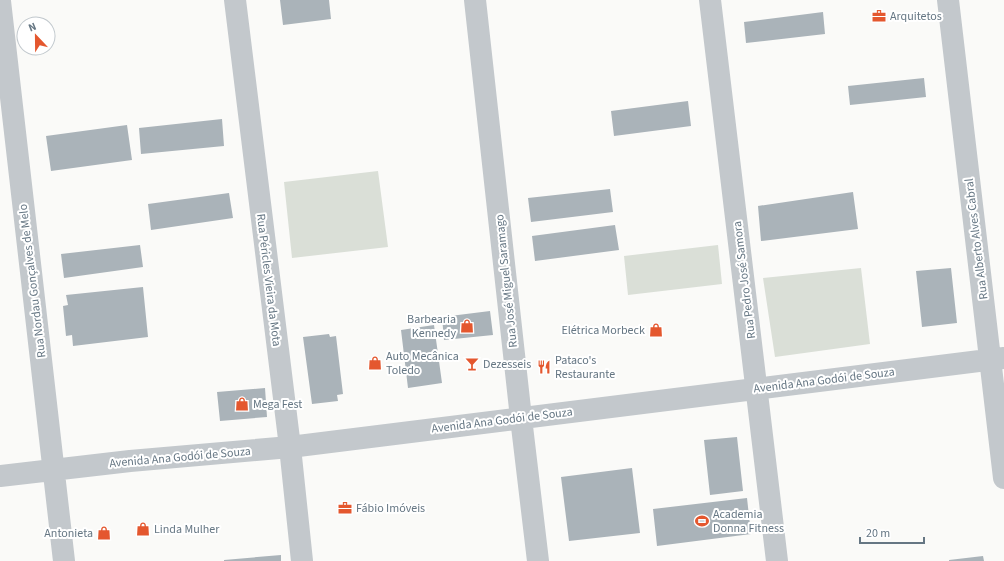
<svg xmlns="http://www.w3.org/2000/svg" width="1004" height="561" font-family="'Source Sans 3',sans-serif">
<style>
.green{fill:#dadfd7}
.building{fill:#aab3b9}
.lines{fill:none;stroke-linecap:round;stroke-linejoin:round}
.minor{stroke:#c3c8cc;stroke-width:22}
.labels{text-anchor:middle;stroke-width:4;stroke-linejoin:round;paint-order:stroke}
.poi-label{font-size:12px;fill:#657683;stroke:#fff;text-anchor:start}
.street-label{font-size:12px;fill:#657683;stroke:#fff}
</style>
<rect width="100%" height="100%" fill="#fafaf8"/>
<path class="green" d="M 378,171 L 388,247 L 292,258 L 284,182 Z
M 718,245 L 722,284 L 628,295 L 624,256 Z
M 861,268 L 870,344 L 775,357 L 763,278 Z"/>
<path class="building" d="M 280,0 L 329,0 L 331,19 L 283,25 Z
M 823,12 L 825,34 L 746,43 L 744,22 Z
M 924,78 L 926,97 L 850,105 L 848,86 Z
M 688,101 L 691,126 L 614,136 L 611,111 Z
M 222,119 L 224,146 L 141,154 L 139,128 Z
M 127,125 L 132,160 L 51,171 L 46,136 Z
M 610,189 L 613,212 L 531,222 L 528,198 Z
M 853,192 L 858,229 L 761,241 L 758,206 Z
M 229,193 L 233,218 L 151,230 L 148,204 Z
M 615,225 L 619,250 L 535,261 L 532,236 Z
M 140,245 L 143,267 L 64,278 L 61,254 Z
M 951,268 L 957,323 L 922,327 L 916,271 Z
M 143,287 L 148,337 L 73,346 L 72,335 L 66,336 L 63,306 L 68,305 L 66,295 Z
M 490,311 L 493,335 L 444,340 L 442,317 Z
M 434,325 L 442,383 L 408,388 L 401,330 Z
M 329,334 L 330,337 L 336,336 L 343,394 L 337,395 L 338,401 L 312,404 L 303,337 Z
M 265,388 L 267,417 L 220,421 L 217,392 Z
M 737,437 L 743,491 L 710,495 L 704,440 Z
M 632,468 L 640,533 L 569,541 L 561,477 Z
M 747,498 L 751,534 L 657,546 L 653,509 Z
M 281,555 L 281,561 L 224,561 L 224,560 Z
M 983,556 L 984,561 L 949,561 L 949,560 Z"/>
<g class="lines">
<path class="minor" d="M 235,0 L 290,447 L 302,561
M 475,0 L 521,418 L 538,561
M 710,0 L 777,561
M 948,0 L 1004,478
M 0,1 L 64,561
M 0,476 L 130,461 L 290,447 L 1004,358"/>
</g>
<defs>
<g id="office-bare" transform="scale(1.08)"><path d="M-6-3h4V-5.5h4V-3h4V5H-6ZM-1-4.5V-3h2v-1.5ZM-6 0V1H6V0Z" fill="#e4572e" stroke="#fff" stroke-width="2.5" paint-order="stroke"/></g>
<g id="shop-bare" transform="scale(1.08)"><path d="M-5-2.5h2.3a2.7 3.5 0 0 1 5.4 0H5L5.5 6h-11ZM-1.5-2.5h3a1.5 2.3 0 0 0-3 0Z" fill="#e4572e" stroke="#fff" stroke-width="2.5" paint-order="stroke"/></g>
<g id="bar-bare" transform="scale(1.08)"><path d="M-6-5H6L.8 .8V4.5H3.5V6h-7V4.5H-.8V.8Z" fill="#e4572e" stroke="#fff" stroke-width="2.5" paint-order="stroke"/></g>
<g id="restaurant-bare" transform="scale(1.08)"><path d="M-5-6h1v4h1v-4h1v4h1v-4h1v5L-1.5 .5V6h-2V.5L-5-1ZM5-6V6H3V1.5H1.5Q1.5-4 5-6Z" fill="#e4572e" stroke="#fff" stroke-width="2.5" paint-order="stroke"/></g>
<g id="stadium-bare" transform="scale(1.08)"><path d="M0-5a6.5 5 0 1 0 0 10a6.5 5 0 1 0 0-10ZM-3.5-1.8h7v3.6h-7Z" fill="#e4572e" stroke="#fff" stroke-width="2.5" paint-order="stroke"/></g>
</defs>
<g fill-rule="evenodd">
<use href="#office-bare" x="879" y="16"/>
<use href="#shop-bare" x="467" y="326"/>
<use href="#shop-bare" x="656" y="330"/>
<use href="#shop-bare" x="375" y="363"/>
<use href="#bar-bare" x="472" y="364"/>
<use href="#restaurant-bare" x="544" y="367"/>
<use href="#shop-bare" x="242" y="404"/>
<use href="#office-bare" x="345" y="508"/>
<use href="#stadium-bare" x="702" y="521"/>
<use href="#shop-bare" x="143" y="529"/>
<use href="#shop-bare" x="104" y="533"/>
</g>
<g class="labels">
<g class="poi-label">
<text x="890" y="20">Arquitetos</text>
<text x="456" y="323" text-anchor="end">Barbearia<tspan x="456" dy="14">Kennedy</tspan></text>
<text x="645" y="334" text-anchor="end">Elétrica Morbeck</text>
<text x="386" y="360">Auto Mecânica<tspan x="386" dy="14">Toledo</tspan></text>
<text x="555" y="364">Pataco's<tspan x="555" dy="14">Restaurante</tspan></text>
<text x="483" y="368">Dezesseis</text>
<text x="253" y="408">Mega Fest</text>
<text x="356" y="512">Fábio Imóveis</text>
<text x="713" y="518">Academia<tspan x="713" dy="14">Donna Fitness</tspan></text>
<text x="154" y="533">Linda Mulher</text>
<text x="93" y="537" text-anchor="end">Antonieta</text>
</g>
<g class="street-label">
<text transform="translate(976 239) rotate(-97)" y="4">Rua Alberto Alves Cabral</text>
<text transform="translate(269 280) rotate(83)" y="4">Rua Péricles Vieira da Mota</text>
<text transform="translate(744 280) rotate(-97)" y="4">Rua Pedro José Samora</text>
<text transform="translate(32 281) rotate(-97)" y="4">Rua Nordau Gonçalves de Melo</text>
<text transform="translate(506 281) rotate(-96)" y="4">Rua José Miguel Saramago</text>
<text transform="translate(824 380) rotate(-7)" y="4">Avenida Ana Godói de Souza</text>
<text transform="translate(502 420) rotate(-7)" y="4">Avenida Ana Godói de Souza</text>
<text transform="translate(180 457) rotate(-5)" y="4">Avenida Ana Godói de Souza</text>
</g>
</g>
<g transform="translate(36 36) rotate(338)"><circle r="19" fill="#ffffff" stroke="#c1c8cd"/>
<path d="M0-3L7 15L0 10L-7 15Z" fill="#e4572e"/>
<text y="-6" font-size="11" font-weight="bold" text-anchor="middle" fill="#657683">N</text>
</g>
<path d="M860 537v6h64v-6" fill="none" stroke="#657683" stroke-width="2"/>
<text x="866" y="537" font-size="12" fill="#657683" stroke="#ffffff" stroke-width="3" paint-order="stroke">20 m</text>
</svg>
